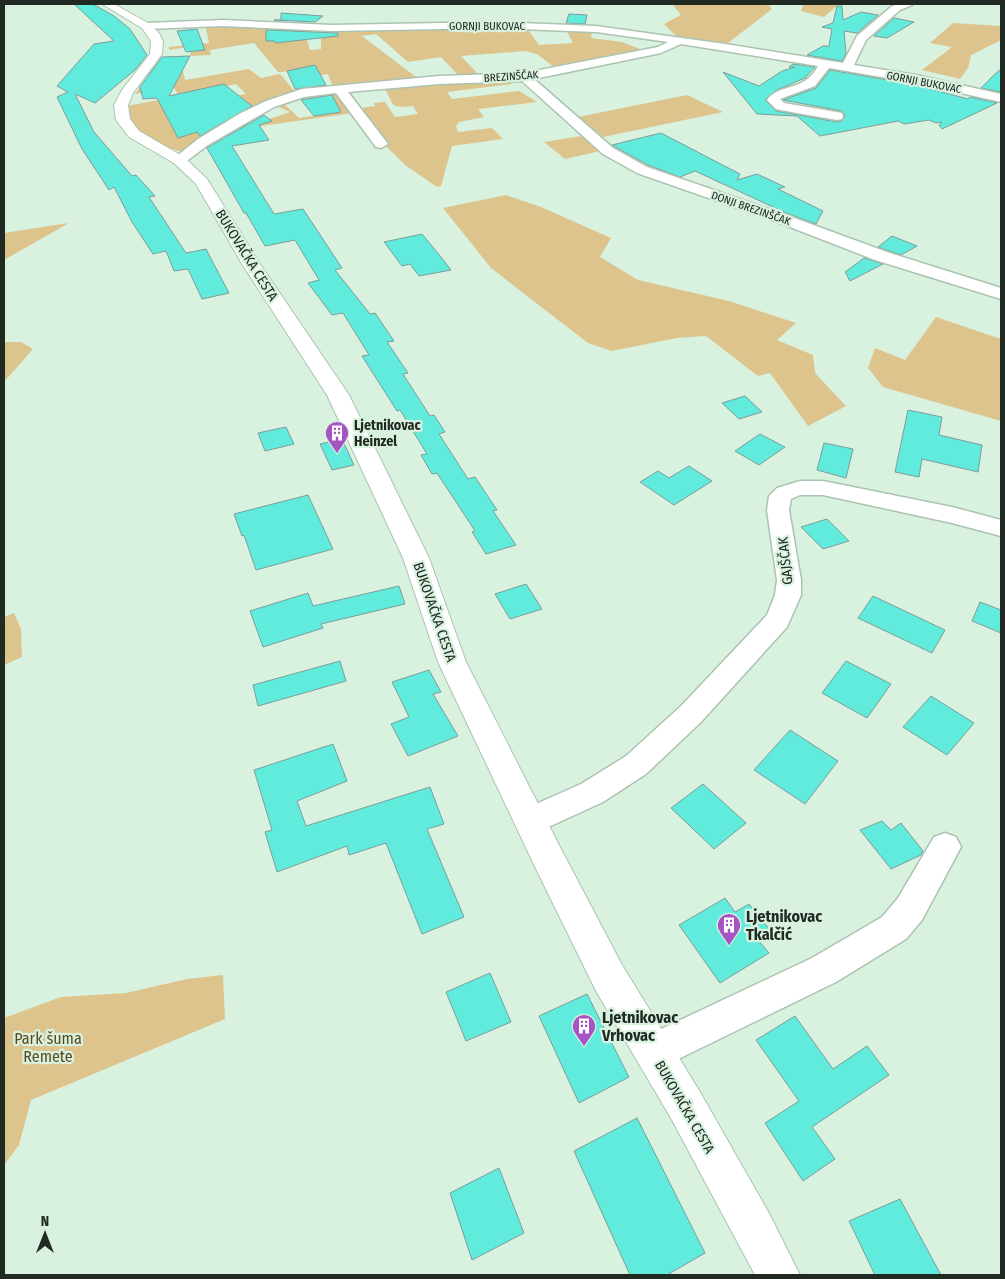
<svg xmlns="http://www.w3.org/2000/svg" width="1005" height="1279" font-family="'Fira Sans Condensed',sans-serif">
<style>
.green{fill:#ddc48c;fill-rule:evenodd}
.building{fill:#61ebdc;stroke:#7d9d99}
.lines{fill:none;stroke-linecap:round;stroke-linejoin:round}
.minor-casing{stroke:#abc3b0;stroke-width:3}
.major-casing{stroke:#abc3b0;stroke-width:2}
.minor{fill:#fff;fill-rule:evenodd}
.major{fill:#fff;fill-rule:evenodd}
.labels{text-anchor:middle;stroke-width:4.5;stroke-linejoin:round;paint-order:stroke}
.far-street-label{font-size:11px;fill:#202922;stroke:#d9f2df}
.street-label{font-size:14px;fill:#202922;stroke:#d9f2df}
.poi-label{font-size:14px;font-weight:bold;fill:#202922;stroke:#d9f2df;text-anchor:start}
.near-poi-label{font-size:16px;font-weight:bold;fill:#202922;stroke:#d9f2df;text-anchor:start}
.near-park-label{font-size:16px;fill:#5a4921;stroke:#d9f2df}
</style>
<rect width="100%" height="100%" fill="#d9f2df"/>
<path class="green" d="M 672,4 L 768,4 L 772,9 L 728,43 L 676,36 L 664,24 L 681,15 Z
M 790,4 L 839,4 L 824,17 L 801,11 L 803,5 Z
M 953,23 L 1001,26 L 1001,40 L 971,55 L 968,68 L 960,79 L 922,70 L 952,47 L 930,43 Z
M 205,24 L 313,29 L 312,34 L 296,40 L 307,40 L 310,50 L 321,49 L 321,30 L 452,29 L 452,32 L 495,31 L 495,27 L 526,27 L 539,45 L 573,43 L 567,31 L 592,32 L 591,38 L 622,42 L 645,51 L 527,74 L 460,77 L 441,57 L 408,62 L 376,34 L 362,36 L 420,80 L 333,87 L 328,74 L 320,75 L 303,70 L 278,72 L 254,43 L 210,50 L 211,55 L 190,56 L 191,51 L 203,45 L 169,50 L 169,47 L 209,43 ZM 526,51 L 537,54 L 554,67 L 526,72 L 479,75 L 461,56 Z
M 154,67 L 182,68 L 185,80 L 249,69 L 261,78 L 280,74 L 296,93 L 185,152 L 179,151 C 154,143 132,134 127,106 L 179,96 L 174,88 L 135,94 ZM 236,84 L 246,94 L 231,97 L 198,92 Z
M 508,79 L 512,84 L 447,92 L 452,99 L 519,91 L 537,102 L 478,109 L 484,117 L 459,122 L 456,126 L 458,132 L 492,128 L 503,139 L 452,146 L 441,186 L 437,187 L 405,165 L 385,145 L 346,91 L 349,90 L 362,108 L 375,106 L 374,103 L 385,102 L 395,117 L 418,114 L 413,106 C 387,109 396,105 384,88 Z
M 336,91 L 353,113 L 225,131 L 256,121 L 262,124 L 272,121 L 269,119 L 290,112 L 279,107 L 283,105 L 280,104 L 283,103 L 299,118 L 327,114 L 315,97 L 288,101 L 288,100 Z
M 687,95 L 723,112 L 603,137 L 578,117 Z
M 551,108 L 555,108 L 600,151 L 565,159 L 544,142 L 581,136 Z
M 506,195 L 541,207 L 611,238 L 600,257 L 638,280 L 729,301 L 796,323 L 777,340 L 813,355 L 815,373 L 846,406 L 808,426 L 770,373 L 758,376 L 706,336 L 677,338 L 612,351 L 588,343 L 491,268 L 443,208 Z
M 69,223 L 4,260 L 4,233 Z
M 936,317 L 1001,339 L 1001,421 L 883,387 L 868,368 L 875,348 L 905,360 Z
M 4,342 L 21,342 L 33,349 L 4,382 Z
M 14,613 L 21,629 L 22,657 L 4,665 L 4,617 Z
M 223,975 L 225,1019 L 31,1100 L 19,1145 L 4,1165 L 4,1018 L 61,997 L 126,993 L 187,979 Z"/>
<path class="building" d="M 74,4 L 93,4 L 114,16 L 130,29 L 147,55 L 135,70 L 95,103 L 75,94 L 94,132 L 132,176 L 136,175 L 155,196 L 149,197 L 186,253 L 206,249 L 229,293 L 202,299 L 188,269 L 174,271 L 166,251 L 153,254 L 132,222 L 114,187 L 109,190 L 82,149 L 57,97 L 68,92 L 57,86 L 94,44 L 114,41 Z
M 837,6 L 842,6 L 843,20 L 861,12 L 878,15 L 857,33 L 844,31 L 846,53 L 842,61 L 807,55 L 823,46 L 829,46 L 832,29 L 822,27 L 833,23 Z
M 281,13 L 323,16 L 315,22 L 274,20 L 281,20 Z
M 569,14 L 587,15 L 585,24 L 566,23 Z
M 894,18 L 914,22 L 887,38 L 874,36 Z
M 197,29 L 205,50 L 186,52 L 177,31 Z
M 266,30 L 338,33 L 338,36 L 275,43 L 274,41 L 266,41 Z
M 190,56 L 169,96 L 224,84 L 252,106 L 200,136 L 197,132 L 178,138 L 157,98 L 143,99 L 140,87 L 162,57 Z
M 793,64 L 815,67 L 805,78 L 777,90 L 766,99 L 766,101 L 776,111 L 837,122 L 842,121 L 845,115 L 842,111 L 783,100 L 816,88 L 830,70 L 916,85 L 968,99 L 970,97 L 997,103 L 942,129 L 939,125 L 942,122 L 936,123 L 929,120 L 904,124 L 898,121 L 820,136 L 797,116 L 757,114 L 723,72 L 759,86 L 782,71 L 795,67 L 789,67 Z
M 315,65 L 326,85 L 295,89 L 287,71 Z
M 1001,69 L 1001,92 L 981,88 L 995,74 Z
M 332,95 L 341,112 L 314,116 L 301,100 Z
M 264,115 L 272,121 L 259,125 L 269,140 L 232,146 L 274,214 L 303,209 L 342,268 L 335,270 L 370,314 L 375,313 L 394,341 L 387,342 L 408,373 L 403,374 L 430,416 L 434,415 L 445,432 L 439,434 L 468,479 L 475,477 L 497,510 L 493,511 L 516,545 L 486,554 L 472,532 L 475,531 L 437,473 L 432,474 L 421,455 L 427,454 L 400,410 L 397,411 L 362,356 L 369,355 L 343,313 L 332,315 L 308,283 L 319,280 L 295,240 L 265,246 L 246,213 L 244,213 L 207,148 Z
M 661,133 L 740,174 L 737,180 L 757,174 L 785,187 L 778,189 L 823,211 L 816,224 L 786,213 L 695,171 L 680,177 L 648,165 L 612,145 Z
M 422,234 L 441,257 L 451,270 L 419,276 L 410,264 L 402,266 L 384,242 Z
M 892,236 L 917,246 L 901,255 L 878,247 Z
M 864,258 L 883,264 L 850,281 L 845,272 Z
M 745,396 L 762,412 L 739,419 L 722,403 Z
M 908,410 L 942,417 L 939,435 L 982,445 L 978,472 L 922,459 L 919,477 L 895,472 Z
M 286,427 L 294,444 L 265,451 L 258,433 Z
M 760,434 L 785,447 L 759,465 L 735,451 Z
M 342,439 L 354,465 L 332,470 L 320,444 Z
M 824,443 L 853,449 L 846,478 L 817,470 Z
M 689,466 L 712,481 L 674,505 L 640,482 L 658,471 L 669,478 Z
M 308,495 L 333,549 L 256,570 L 244,535 L 242,536 L 234,514 Z
M 827,519 L 849,541 L 823,549 L 801,527 Z
M 526,584 L 542,609 L 510,619 L 495,594 Z
M 399,586 L 405,604 L 321,624 L 323,628 L 263,647 L 250,611 L 308,593 L 313,606 Z
M 873,596 L 945,630 L 932,653 L 858,618 Z
M 980,602 L 1001,610 L 1001,633 L 972,621 Z
M 340,661 L 346,681 L 258,706 L 253,685 Z
M 846,661 L 891,684 L 867,718 L 822,693 Z
M 429,670 L 441,692 L 433,694 L 458,736 L 408,756 L 391,724 L 409,717 L 392,682 Z
M 931,696 L 974,723 L 947,755 L 903,727 Z
M 790,730 L 838,761 L 805,804 L 754,770 Z
M 333,744 L 347,781 L 297,801 L 306,826 L 430,787 L 444,824 L 427,829 L 464,917 L 422,934 L 386,843 L 349,855 L 347,846 L 277,872 L 265,832 L 272,830 L 254,770 Z
M 703,784 L 746,823 L 714,849 L 671,808 Z
M 882,821 L 891,830 L 901,823 L 923,851 L 921,855 L 891,869 L 860,830 Z
M 725,898 L 735,912 L 749,904 L 771,931 L 758,940 L 769,953 L 720,983 L 679,925 Z
M 490,973 L 511,1022 L 466,1041 L 446,992 Z
M 587,994 L 629,1077 L 579,1103 L 539,1016 Z
M 795,1016 L 833,1069 L 867,1046 L 889,1075 L 812,1127 L 835,1159 L 803,1181 L 765,1123 L 799,1101 L 756,1040 Z
M 637,1118 L 705,1253 L 667,1275 L 630,1275 L 574,1151 Z
M 499,1168 L 524,1233 L 472,1260 L 450,1193 Z
M 900,1199 L 941,1275 L 875,1275 L 849,1221 Z"/>
<g class="lines">
<g class="minor-casing">
<path id="minor" d="M 900,4 L 912,5 L 900,10 L 866,40 L 854,65 L 916,75 L 1001,94 L 1001,102 L 916,83 L 829,68 L 815,86 L 780,99 L 784,103 L 842,113 L 843,116 L 842,119 L 837,120 L 780,110 L 776,109 L 767,100 C 779,83 805,92 818,66 L 681,44 L 661,53 L 534,79 L 613,148 L 647,167 L 789,216 L 887,252 L 1001,288 L 1001,299 L 875,260 L 777,222 L 637,173 L 603,154 L 522,81 L 439,84 L 348,92 L 388,144 L 381,148 L 376,147 L 336,93 L 304,97 L 274,107 L 208,145 L 184,163 L 174,163 L 172,160 L 198,139 L 241,113 L 266,101 L 302,89 L 439,76 L 524,73 L 658,47 L 668,42 L 596,32 L 497,28 L 332,31 L 223,26 L 146,29 L 141,26 L 146,23 L 223,20 L 332,25 L 497,22 L 596,26 L 732,45 L 843,63 L 857,36 L 892,6 Z
M 800,481 L 823,481 L 952,507 L 1001,520 L 1001,536 L 952,523 L 823,495 L 800,495 L 791,499 L 789,510 L 801,580 L 801,595 L 787,627 L 701,722 L 646,774 L 603,802 L 531,835 L 520,831 L 516,821 L 520,811 L 581,784 L 626,756 L 681,706 L 767,615 L 775,595 L 777,580 L 767,510 L 769,496 L 777,488 Z
M 945,833 L 956,837 L 961,847 L 922,920 L 906,939 L 836,982 L 666,1065 L 653,1070 L 640,1065 L 635,1052 L 640,1039 L 812,958 L 882,917 L 898,898 L 934,837 Z"/>
</g>
<g class="major-casing">
<path id="major" d="M 102,4 L 114,4 L 150,24 L 159,33 L 163,41 L 162,54 L 133,93 L 128,105 L 130,119 L 139,131 L 184,157 L 207,179 L 260,264 L 349,395 L 429,558 L 466,662 L 561,849 L 622,965 L 700,1092 L 770,1215 L 800,1275 L 755,1275 L 672,1120 L 596,991 L 537,871 L 438,662 L 403,558 L 327,395 L 242,264 L 196,184 L 174,163 L 129,137 L 116,120 L 114,105 L 122,90 L 150,54 L 151,41 L 142,28 Z"/>
</g>
<use href="#minor" class="minor"/>
<use href="#major" class="major"/>
</g>
<defs>
<g id="building-pin" transform="scale(1.25)"><path d="M0 17L-7.5 6A9.5 9.5 0 1 1 7.5 6Z" fill="#a654c3" stroke="#d9f2df"/><path d="M-4-6H4V6H1V3H-1V6H-4ZM-2.5-4.3h1.7v1.8h-1.7ZM.8-4.3h1.7v1.8H.8ZM-2.5-1h1.7V.8h-1.7ZM.8-1h1.7V.8H.8Z" fill="#fff"/></g>
</defs>
<g fill-rule="evenodd">
<use href="#building-pin" x="337" y="433"/>
<use href="#building-pin" x="729" y="925"/>
<use href="#building-pin" x="584" y="1026"/>
</g>
<g class="labels">
<g class="far-street-label">
<text x="487" y="30">GORNJI BUKOVAC</text>
<text transform="translate(511 76) rotate(-4)" y="4">BREZINŠČAK</text>
<text transform="translate(924 82) rotate(11)" y="4">GORNJI BUKOVAC</text>
<text transform="translate(751 208) rotate(19)" y="4">DONJI BREZINŠČAK</text>
</g>
<g class="street-label">
<text transform="translate(247 255) rotate(58)" y="5">BUKOVAČKA CESTA</text>
<text transform="translate(785 561) rotate(-96)" y="5">GAJŠČAK</text>
<text transform="translate(435 612) rotate(71)" y="5">BUKOVAČKA CESTA</text>
<text transform="translate(685 1107) rotate(60)" y="5">BUKOVAČKA CESTA</text>
</g>
<g class="poi-label">
<text x="354" y="430">Ljetnikovac<tspan x="354" dy="16">Heinzel</tspan></text>
</g>
<g class="near-poi-label">
<text x="746" y="922">Ljetnikovac<tspan x="746" dy="18">Tkalčić</tspan></text>
<text x="602" y="1023">Ljetnikovac<tspan x="602" dy="18">Vrhovac</tspan></text>
</g>
<g class="near-park-label">
<text x="48" y="1044">Park šuma<tspan x="48" dy="18">Remete</tspan></text>
</g>
</g>
<rect width="1005" height="1279" fill="none" stroke="#202922" stroke-width="10"/>
<g transform="translate(45 1234)" stroke="#d9f2df" stroke-width="4" paint-order="stroke">
<path d="M0-4L9 19L0 12L-9 19Z" fill="#202922"/>
<text y="-8" font-size="14" font-weight="bold" text-anchor="middle" fill="#202922">N</text>
</g>
</svg>
